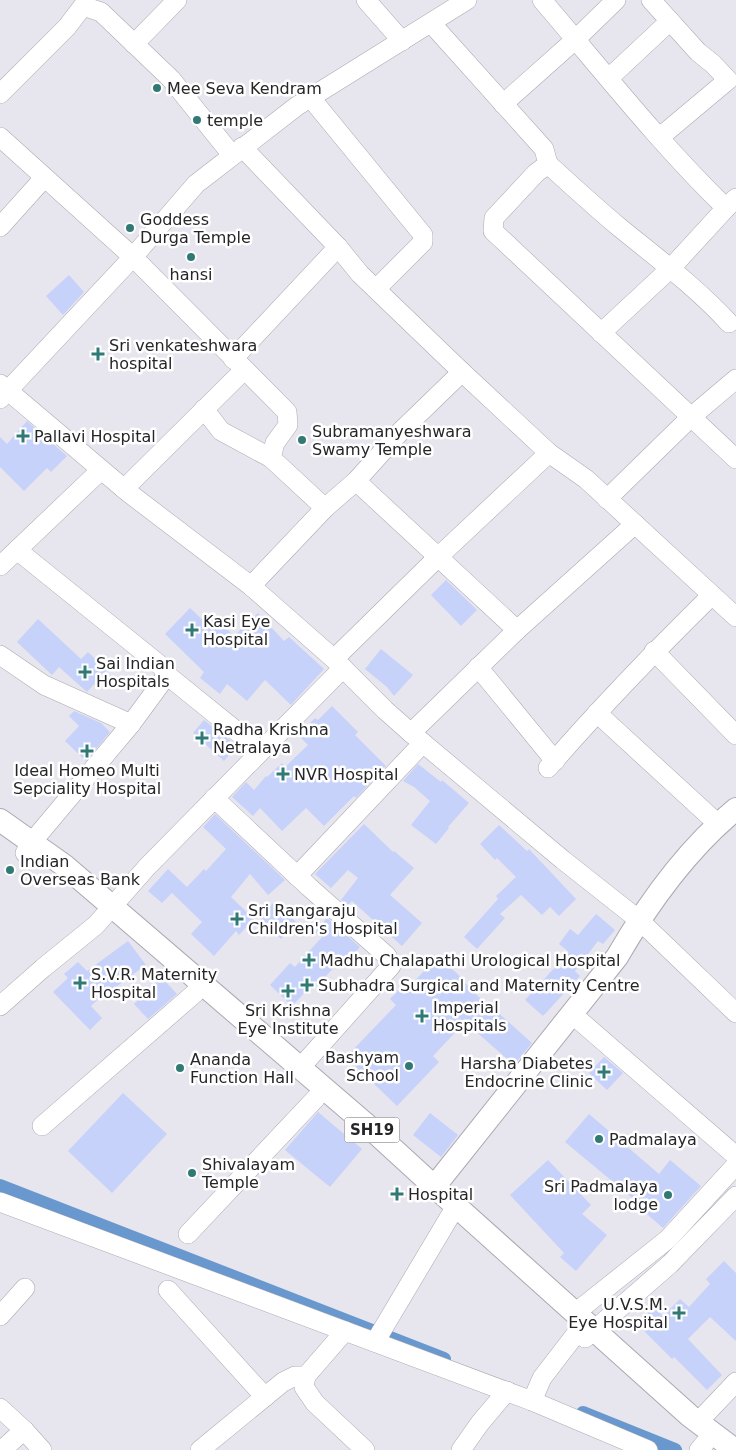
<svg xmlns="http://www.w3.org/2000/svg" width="736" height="1450" viewBox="0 0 736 1450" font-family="'DejaVu Sans',sans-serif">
<rect width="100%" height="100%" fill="#e7e6ee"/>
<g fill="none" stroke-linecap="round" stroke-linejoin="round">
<g stroke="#6898cd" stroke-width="14">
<path d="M0,1186L444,1359"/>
<path d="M583,1413L675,1450"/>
</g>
</g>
<g fill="#c7d2fa">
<path d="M69,275L84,292L63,315L46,296Z"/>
<path d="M27,421L67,456L51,472L47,468L24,491L0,467V437L7,444Z"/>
<path d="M446,580L477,610L461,626L431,595Z"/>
<path d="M190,608L206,623L214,616L234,636L258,613L284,641L289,637L324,669L291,705L265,680L247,701L227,684L220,694L200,678L204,672L165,634Z"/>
<path d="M38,619L81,659L88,652L107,670L87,692L59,667L52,675L17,642Z"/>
<path d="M381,649L413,675L394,696L387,687L365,669Z"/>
<path d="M332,706L358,732L355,735L386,766L356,798L354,796L324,826L306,808L282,831L260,808L253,816L232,797L246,782L254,790L266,776L267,777L282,763L285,767L308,745L298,735L315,718L318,720Z"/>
<path d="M74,711L101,723L110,732L86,761L65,741L79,726L69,716Z"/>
<path d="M204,720L237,746L224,761L193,733Z"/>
<path d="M418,764L441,782L442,780L469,803L448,827L449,828L436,844L411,825L430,801L414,787L403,781Z"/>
<path d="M215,814L285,880L268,895L250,874L231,897L254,919L239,935L236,931L214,956L191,934L202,922L172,893L162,903L148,891L168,869L187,887L204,869L206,871L226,849L203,827Z"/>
<path d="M364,824L393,852L394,851L414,868L390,895L422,923L402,946L352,901L347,906L341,900L358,878L348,870L331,888L315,874Z"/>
<path d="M499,825L527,851L529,849L576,899L559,916L550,907L542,915L521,895L500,914L505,918L477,949L464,937L498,899L496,896L516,877L497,858L495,860L480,844Z"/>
<path d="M275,901L297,923L281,939L259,918Z"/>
<path d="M596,914L615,930L603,944L598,941L575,971L580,976L543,1016L525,1000L569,952L559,944L570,929L578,935Z"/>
<path d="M327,918L360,947L348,960L344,956L319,984L316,981L292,1006L270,985L290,963L295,967L322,937L315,932Z"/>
<path d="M128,941L146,965L112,990L110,988L91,1006L102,1018L90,1030L53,992L68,978L64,974L78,962L87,971Z"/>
<path d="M438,956L464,980L463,981L482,1000L483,999L532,1043L514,1065L465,1022L433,1056L439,1062L397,1106L346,1057L396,1005L390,999L404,984L408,988Z"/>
<path d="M162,978L177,994L148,1019L134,1004Z"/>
<path d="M604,1057L623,1073L607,1090L589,1073Z"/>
<path d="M123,1093L167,1134L112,1193L68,1151Z"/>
<path d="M318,1112L362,1149L330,1187L285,1150Z"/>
<path d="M430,1113L458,1135L441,1157L413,1135Z"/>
<path d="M589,1114L659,1174L670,1160L701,1186L663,1228L634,1203L636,1201L565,1142Z"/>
<path d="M548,1160L591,1205L582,1214L607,1235L576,1271L560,1257L564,1253L510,1195Z"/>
<path d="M724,1261L736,1273V1341L710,1317L688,1339L722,1375L707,1390L674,1357L672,1359L637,1324L654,1307L663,1316L680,1299L689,1307L710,1284L706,1279Z"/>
</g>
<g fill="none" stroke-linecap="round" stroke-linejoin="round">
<g stroke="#aaa9b1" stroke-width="20">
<g id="minor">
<path d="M366,0L402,41"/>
<path d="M542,0C602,70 660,144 726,208L736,198"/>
<path d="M651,0L698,52L713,64L728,80L660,137"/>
<path d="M431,23L544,149L548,164L536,173L494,218L493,231L736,459"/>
<path d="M134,44L177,0"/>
<path d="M609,78L670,21"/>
<path d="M0,94L67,27L83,6L101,12L171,79L232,155"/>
<path d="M310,97L423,235V242L376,289"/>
<path d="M503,104L576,39L616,0"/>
<path d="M0,137L133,257L287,412L288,425L275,443L271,458L325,508"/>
<path d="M242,147L338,247L360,274L462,372L549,453L586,479L736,617"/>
<path d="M548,164C571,185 595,207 619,227C657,258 696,287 729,323"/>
<path d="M0,227L44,178"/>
<path d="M601,333L671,268L726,208"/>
<path d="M233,359L338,247"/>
<path d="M0,384L129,493L251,586L334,659L385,710L411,733L563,860L639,920L736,1013"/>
<path d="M0,399L133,257L196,184L297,106L467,0"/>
<path d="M204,409L221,431L271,458"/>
<path d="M356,481L401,431L462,372"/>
<path d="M124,489L244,370"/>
<path d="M607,499L691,417L736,379"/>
<path d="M17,550L161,666L167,675L131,724L32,842L25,853"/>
<path d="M0,566L101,470"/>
<path d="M251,586L325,508L356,481L517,630"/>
<path d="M654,651L736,735"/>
<path d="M0,655L44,685L131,724"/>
<path d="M334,659L438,557L549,453"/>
<path d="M478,667L555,761"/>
<path d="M167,675L261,751"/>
<path d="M597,713L718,824"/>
<path d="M411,733L517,630L635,524"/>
<path d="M548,768C600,708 655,651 712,595"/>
<path d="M214,798L309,887L387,956L391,966L300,1068"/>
<path d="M297,876L423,743"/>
<path d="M0,1006L43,968L96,925L147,867L343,668"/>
<path d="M572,1014L736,1156"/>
<path d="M42,1126L195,993"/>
<path d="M0,1202L532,1401L648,1450"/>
<path d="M188,1234L316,1098"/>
<path d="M168,1290L265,1397"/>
<path d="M575,1313L668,1239L736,1165"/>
<path d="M0,1316L25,1288"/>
<path d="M345,1331L306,1376L304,1387L315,1403L365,1450"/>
<path d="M585,1338L670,1264L736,1196"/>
<path d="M375,1342L456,1206"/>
<path d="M532,1401L542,1378L585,1322"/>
<path d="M0,1408L24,1430L42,1450"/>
<path d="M698,1422L736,1382"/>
<path d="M2,1450L24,1430"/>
<path d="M200,1450L283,1382L295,1376H306"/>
<path d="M461,1450L480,1423L507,1391"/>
<path d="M699,1450L705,1443"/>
</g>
</g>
<g stroke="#aaa9b1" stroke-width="24">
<g id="major">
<path d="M0,820L65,866L368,1126L427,1180L690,1416L735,1450"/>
<path d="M434,1187L617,957C649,902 687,849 736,809"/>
</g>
</g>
<use href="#minor" stroke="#fff" stroke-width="19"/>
<use href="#major" stroke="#fff" stroke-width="22"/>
</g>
<g fill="#317974" stroke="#fff" stroke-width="2">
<circle cx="157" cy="88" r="5"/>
<circle cx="197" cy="120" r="5"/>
<circle cx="130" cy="228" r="5"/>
<circle cx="191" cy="257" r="5"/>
<path d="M95.5 346.5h5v5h5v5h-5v5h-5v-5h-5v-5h5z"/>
<path d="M20.5 428.5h5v5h5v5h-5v5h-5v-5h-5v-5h5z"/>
<circle cx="302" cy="440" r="5"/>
<path d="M189.5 622.5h5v5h5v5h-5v5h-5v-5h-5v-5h5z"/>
<path d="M82.5 664.5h5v5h5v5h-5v5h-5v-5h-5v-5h5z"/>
<path d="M199.5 730.5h5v5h5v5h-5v5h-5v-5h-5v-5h5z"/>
<path d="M84.5 743.5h5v5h5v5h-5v5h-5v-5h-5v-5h5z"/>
<path d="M280.5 766.5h5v5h5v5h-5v5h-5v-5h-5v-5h5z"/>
<circle cx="10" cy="870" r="5"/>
<path d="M234.5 911.5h5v5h5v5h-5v5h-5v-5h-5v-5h5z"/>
<path d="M306.5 952.5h5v5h5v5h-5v5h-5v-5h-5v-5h5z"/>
<path d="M77.5 975.5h5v5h5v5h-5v5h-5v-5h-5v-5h5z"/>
<path d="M304.5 977.5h5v5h5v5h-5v5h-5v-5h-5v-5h5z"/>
<path d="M285.5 983.5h5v5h5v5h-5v5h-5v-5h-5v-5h5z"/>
<path d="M419.5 1008.5h5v5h5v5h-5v5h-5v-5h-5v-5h5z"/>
<circle cx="409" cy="1066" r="5"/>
<circle cx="180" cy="1068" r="5"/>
<path d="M601.5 1064.5h5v5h5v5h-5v5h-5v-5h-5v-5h5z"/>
<circle cx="599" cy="1139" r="5"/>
<circle cx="192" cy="1173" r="5"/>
<path d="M394.5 1186.5h5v5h5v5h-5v5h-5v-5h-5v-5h5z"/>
<circle cx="668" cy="1195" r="5"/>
<path d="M676.5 1305.5h5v5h5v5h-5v5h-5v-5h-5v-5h5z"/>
</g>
<g text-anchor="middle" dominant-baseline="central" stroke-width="5" stroke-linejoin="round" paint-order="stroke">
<rect fill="#fff" stroke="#676769" stroke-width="1" x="344.5" y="1117.5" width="55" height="25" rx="4"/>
<g font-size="15" font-weight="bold" fill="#262629">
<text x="372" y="1130">SH19</text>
</g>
<g font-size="16" fill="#262629" stroke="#fff" text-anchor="start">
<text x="167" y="88">Mee Seva Kendram</text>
<text x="207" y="120">temple</text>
<text x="140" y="219">Goddess<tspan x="140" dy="18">Durga Temple</tspan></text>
<text x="191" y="274" text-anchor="middle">hansi</text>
<text x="109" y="345">Sri venkateshwara<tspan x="109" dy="18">hospital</tspan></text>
<text x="312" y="431">Subramanyeshwara<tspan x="312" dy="18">Swamy Temple</tspan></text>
<text x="34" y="436">Pallavi Hospital</text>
<text x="203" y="621">Kasi Eye<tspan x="203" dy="18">Hospital</tspan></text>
<text x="96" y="663">Sai Indian<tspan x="96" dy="18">Hospitals</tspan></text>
<text x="213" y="729">Radha Krishna<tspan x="213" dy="18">Netralaya</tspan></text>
<text x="87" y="770" text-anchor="middle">Ideal Homeo Multi<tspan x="87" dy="18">Sepciality Hospital</tspan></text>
<text x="294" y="774">NVR Hospital</text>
<text x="20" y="861">Indian<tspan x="20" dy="18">Overseas Bank</tspan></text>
<text x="248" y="910">Sri Rangaraju<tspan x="248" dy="18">Children's Hospital</tspan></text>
<text x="320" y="960">Madhu Chalapathi Urological Hospital</text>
<text x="91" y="974">S.V.R. Maternity<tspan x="91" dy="18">Hospital</tspan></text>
<text x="318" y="985">Subhadra Surgical and Maternity Centre</text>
<text x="433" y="1007">Imperial<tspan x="433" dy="18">Hospitals</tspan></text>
<text x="288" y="1010" text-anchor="middle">Sri Krishna<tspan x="288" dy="18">Eye Institute</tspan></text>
<text x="399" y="1057" text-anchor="end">Bashyam<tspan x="399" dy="18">School</tspan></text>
<text x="190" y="1059">Ananda<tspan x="190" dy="18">Function Hall</tspan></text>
<text x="593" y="1063" text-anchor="end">Harsha Diabetes<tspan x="593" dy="18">Endocrine Clinic</tspan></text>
<text x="609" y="1139">Padmalaya</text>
<text x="202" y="1164">Shivalayam<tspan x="202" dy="18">Temple</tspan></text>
<text x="658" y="1186" text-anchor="end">Sri Padmalaya<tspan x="658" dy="18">lodge</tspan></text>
<text x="408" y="1194">Hospital</text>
<text x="668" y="1304" text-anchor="end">U.V.S.M.<tspan x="668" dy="18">Eye Hospital</tspan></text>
</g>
</g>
</svg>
